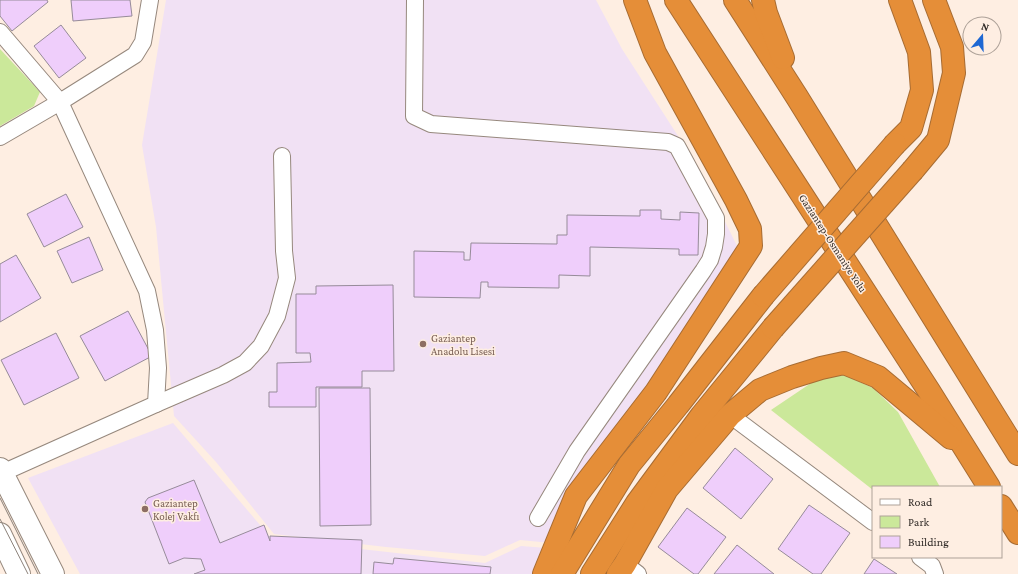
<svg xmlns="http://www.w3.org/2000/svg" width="1018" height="574" viewBox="0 0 1018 574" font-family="'Crimson Pro',serif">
<rect width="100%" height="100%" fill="#feeee2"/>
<g fill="#f1e1f4">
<path d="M166,0H596L622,49L698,167L737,246L728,272L551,543L520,540L485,556L386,547L274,534L216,462L174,416L156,227L142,145Z"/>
<path d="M173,423L272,539L485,563L521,546L547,548L533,574H80L28,478Z"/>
</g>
<g fill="#cbe89a">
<path d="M0,49L40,92L34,106L0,126Z"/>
<path d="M844,375L873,388L898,412L940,487H873V490L771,410L820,377Z"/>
</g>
<g fill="#efcefb" stroke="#968b99">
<path d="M0,0H47L48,2L12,31L0,16Z"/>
<path d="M71,0H130L132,16L73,21Z"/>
<path d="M61,25L86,58L59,78L34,46Z"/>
<path d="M66,194L83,227L44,247L27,214Z"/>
<path d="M640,210H661V219L680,220V212L699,213L698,255H679V249L590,247V276L559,275V288L488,287V282H481L480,298L414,297V251L464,252V260H470L471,243L557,244V235H567V215L640,216Z"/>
<path d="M89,237L103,270L72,283L57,251Z"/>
<path d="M16,255L41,298L0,322V264Z"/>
<path d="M393,285L394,371H362V387H316V407H269V392H277V363L311,362L310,353H296V294H316V286Z"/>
<path d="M128,311L152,356L105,381L80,336Z"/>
<path d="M56,333L79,378L24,405L1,360Z"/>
<path d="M319,388H370L371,525L320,526Z"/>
<path d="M735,448L773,479L741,519L703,488Z"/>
<path d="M194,480L220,543L264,525L270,541V536L362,540L361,574H194L205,570L201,559L184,558L169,564L145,502L148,498Z"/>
<path d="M809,505L850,533L821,574H813L778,549Z"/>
<path d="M687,508L726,537L698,574H694L658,547Z"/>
<path d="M737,545L774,574H714Z"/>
<path d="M394,558L491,567L490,574H373L374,562L393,564Z"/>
<path d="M874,559L897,574H864Z"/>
</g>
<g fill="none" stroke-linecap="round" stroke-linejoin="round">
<g stroke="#96887d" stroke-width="18">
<g id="street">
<path d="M415,0L414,116L431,124L668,142L677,146L716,218V234L714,247L710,260L703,271L577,451L538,518"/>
<path d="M0,32L60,102L147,291L155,330L158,368L156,404L2,473"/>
<path d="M0,137L60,102L135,55L143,42L150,0"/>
<path d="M156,404L223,375L245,363L261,346L277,316L287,278L284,251L282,156"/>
<path d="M730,415L873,522"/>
<path d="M920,557L932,566L935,574"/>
<path d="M625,564L638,574"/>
</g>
</g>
<g stroke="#96887d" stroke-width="24">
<g id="secondary">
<path d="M0,469L53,574"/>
<path d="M0,534L19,574"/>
</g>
</g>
<g stroke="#a76c33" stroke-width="24">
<g id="highway">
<path d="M676,0L929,391L989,487"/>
<path d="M735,0L797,97L1018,454"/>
<path d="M763,0L766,13L783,58"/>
<path d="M895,144L911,128L922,90L919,52L900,0"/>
<path d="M913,170L938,140L954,73L952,47L934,0"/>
<path d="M1001,506L1018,533"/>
<path d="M544,574L576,496L656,392L751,246L750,229L736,200L655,53L635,0"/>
<path d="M562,574L629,465L678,405L763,296"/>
<path d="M592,574L637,503L702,415L773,328"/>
<path d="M618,574L625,564L667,489L730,415L760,390L792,377L821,368L844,363L878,377L951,438"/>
</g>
</g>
<use href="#street" stroke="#fff" stroke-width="16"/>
<use href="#secondary" stroke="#fff" stroke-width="22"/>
<use href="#highway" stroke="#e58e38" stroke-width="22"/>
<g stroke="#8b8179" stroke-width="1">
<path d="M0,498L38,574"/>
<path d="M0,519L28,574"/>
</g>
<g stroke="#a76c33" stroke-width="24" stroke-linecap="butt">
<g id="highway-bridge">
<path d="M763,296L895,144"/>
<path d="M773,328L913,170"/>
</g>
</g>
<use href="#highway-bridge" stroke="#e58e38" stroke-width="22"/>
</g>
<g fill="#8d6e63" stroke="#feeee2" stroke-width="1.5">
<circle cx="423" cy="344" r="4"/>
<circle cx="145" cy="509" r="4"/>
</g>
<g text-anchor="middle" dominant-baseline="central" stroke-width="3" stroke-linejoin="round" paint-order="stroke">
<g font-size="11" fill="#342e2a" stroke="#feeee2">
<text transform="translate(833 243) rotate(57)">Gaziantep-Osmaniye Yolu</text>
</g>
<g font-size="11" fill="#785e54" stroke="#feeee2" text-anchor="start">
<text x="431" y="338">Gaziantep<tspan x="431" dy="13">Anadolu Lisesi</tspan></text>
<text x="153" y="503">Gaziantep<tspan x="153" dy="13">Kolej Vakfı</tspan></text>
</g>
</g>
<rect x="872" y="486" width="130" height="72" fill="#feeee2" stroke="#ada198"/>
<rect x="880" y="499" width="20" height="6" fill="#ffffff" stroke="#ada198"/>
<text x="908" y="506" font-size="12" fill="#342e2a">Road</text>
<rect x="880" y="516" width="20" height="12" fill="#cbe89a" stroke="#ada198"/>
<text x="908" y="526" font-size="12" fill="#342e2a">Park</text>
<rect x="880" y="536" width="20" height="12" fill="#efcefb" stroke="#ada198"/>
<text x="908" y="546" font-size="12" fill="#342e2a">Building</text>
<g transform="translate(982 36) rotate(19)"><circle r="19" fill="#feeee2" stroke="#ada198"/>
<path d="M0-3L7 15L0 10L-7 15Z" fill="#1f68d3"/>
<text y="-6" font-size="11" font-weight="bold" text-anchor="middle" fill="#342e2a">N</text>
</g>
</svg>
